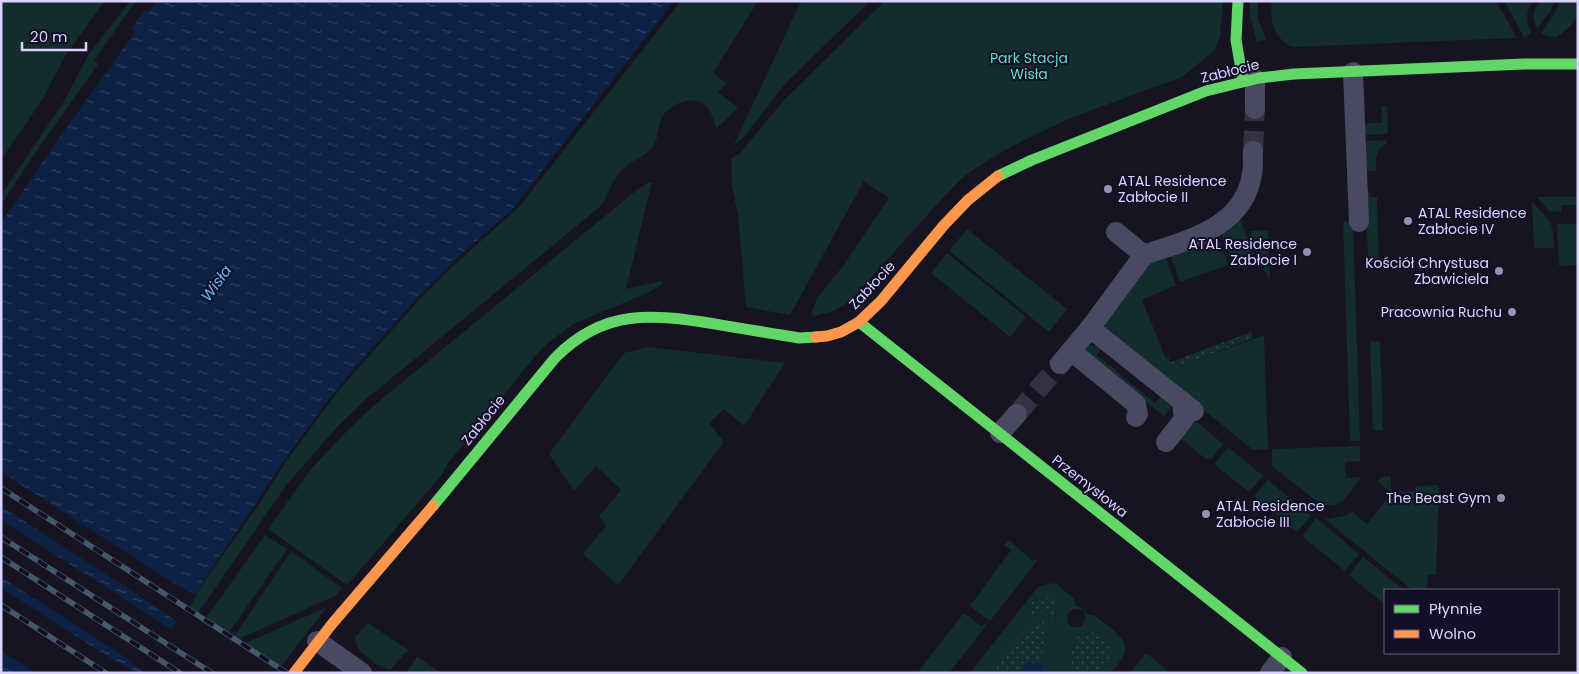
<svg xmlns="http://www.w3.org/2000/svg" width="1579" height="674" viewBox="0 0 1579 674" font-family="Poppins,sans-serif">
<defs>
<pattern id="garden-dots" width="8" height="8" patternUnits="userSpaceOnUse" patternTransform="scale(1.25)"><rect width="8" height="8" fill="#132c2d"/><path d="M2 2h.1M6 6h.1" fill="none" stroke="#354a4c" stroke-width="1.8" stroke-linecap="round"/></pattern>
<pattern id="water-ripples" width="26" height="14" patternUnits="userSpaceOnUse" patternTransform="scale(1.25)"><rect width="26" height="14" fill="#0d2144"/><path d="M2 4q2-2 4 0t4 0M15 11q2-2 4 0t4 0" fill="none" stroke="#304060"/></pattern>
</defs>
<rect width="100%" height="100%" fill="#161421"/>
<g fill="#132c2d" fill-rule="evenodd">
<path d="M1,1H105L92,18L64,58L42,100L1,160Z"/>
<path d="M130,1H136L94,60L98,64L33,156L1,205V195L63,103L89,54Z"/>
<path d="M681,1H758L713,73L726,83L718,92L738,108L717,128C714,122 712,112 707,107C694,93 668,104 661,119C657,128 659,139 652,148C645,157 632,160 624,168C614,177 608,193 602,205L365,400L339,425L287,484L198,613L187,606L264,497L287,460L336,394L366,359L421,298L452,267L519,207Z"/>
<path d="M801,1H870L785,84L743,138L734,145Z"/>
<path d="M885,1H1223L1220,37L1214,51L1182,77L1073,117L1024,140L988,160L962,178L942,199L848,303L831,312L814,316L811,314L817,298L843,266L889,198L864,181L790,315L746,307L738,215L732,187L731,159L741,152L785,99Z"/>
<path d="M1250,1H1258V19L1266,39L1257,42L1250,16Z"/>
<path d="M1272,1H1496L1517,38L1293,47C1274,40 1269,19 1272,1Z"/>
<path d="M1504,1H1533C1525,11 1526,21 1531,33L1524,37Z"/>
<path d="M1542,1H1555L1551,10L1537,29C1531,18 1532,9 1542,1Z"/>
<path d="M1560,1H1578C1578,22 1573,25 1557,37L1548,36L1541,33L1555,13Z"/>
<path d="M1381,106H1387L1388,132L1386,134L1367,135L1364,132V127L1369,123H1382Z"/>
<path d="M1386,140L1387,143C1375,149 1376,159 1376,171H1369L1365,167L1364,144L1368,141Z"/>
<path d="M652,182L626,289L662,281L663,284L645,294L573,324L542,348L448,463L441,476L347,585L268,529L312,468L344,434L372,407L638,189L645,184Z"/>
<path d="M1365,185H1367L1370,197H1377L1379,263H1373L1368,256Z"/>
<path d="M1537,197H1578V205H1561V212L1549,211Z"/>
<path d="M1532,202C1551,222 1553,219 1554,248H1534Z"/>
<path d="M1239,216L1257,265L1244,269L1243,266L1235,268L1221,233Z"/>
<path d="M1353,221L1360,441H1350L1343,222Z"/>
<path d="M1557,224H1578V265L1559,266Z"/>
<path d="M967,229L1067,309L1049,332L949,251Z"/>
<path d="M1268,230L1270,279H1268L1250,231Z"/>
<path d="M1217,235L1228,265L1180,282L1170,254Z"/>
<path d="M947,253L1026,317L1010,337L931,273Z"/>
<path d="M1165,256L1176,285L1142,300L1166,359L1169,358L1173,369L1264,335L1268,449L1253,450L1106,330L1104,323L1147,264Z"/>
<path d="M1380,341L1383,430H1373L1370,342Z"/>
<path d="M1086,345L1098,346L1101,349L1097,355L1155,403L1160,397L1172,406L1164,416L1080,348Z"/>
<path d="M648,347L785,363L744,426L724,409L709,423L724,442L618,585L583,554L606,526L599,516L621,490L596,466L574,491L549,454L624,353Z"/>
<path d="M1192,418L1223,444L1212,458L1206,459L1180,438Z"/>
<path d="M1360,446V461L1345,462L1346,478L1361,477L1343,501L1334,505H1322L1272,466V449Z"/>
<path d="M1228,447L1263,476L1249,492L1214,464Z"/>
<path d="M1391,476V492L1415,491L1416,486L1439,485L1436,575H1428L1427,590H1412L1325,519L1344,516L1352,512L1367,524L1392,493L1377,481L1383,477Z"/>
<path d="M1268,480L1311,516L1297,532L1254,496Z"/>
<path d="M1316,518L1359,554L1345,571L1302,536Z"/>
<path d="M265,535L287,549L228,634L206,618Z"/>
<path d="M1009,540L1033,561L1035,560L1037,561L990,621L970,606L1011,550L1004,545Z"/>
<path d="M291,551L342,588L335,596L230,643Z"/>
<path d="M1363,557L1404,590H1385V605L1349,575Z"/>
<path d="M1055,583L1074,599L1076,606L1084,609L1088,615H1093C1105,624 1133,639 1123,657C1120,662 1115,668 1111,673H1098L1105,666L1098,633L1090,632L1078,636L1072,649L1067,673H1046L1045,671L1023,670L1022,673C1024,664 1027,665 1034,661C1039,658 1043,648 1046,643L996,667L995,673H970L1037,588L1043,585ZM1038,598L1057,619L1051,623L1046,607L1041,605L1038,610L1044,626L1039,615L1033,619L1029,612L1032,602ZM1073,609L1084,610L1086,619L1081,627H1072L1067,622L1068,613Z"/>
<path d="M327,607L279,669L243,644Z"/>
<path d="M964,613L981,626L984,624L986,626L949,673H917Z"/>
<path d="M368,623L408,650L390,670L376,664L358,649L355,637Z"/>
<path d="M1146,653L1167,670L1164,673H1130Z"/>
<path d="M417,657L442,673H406Z"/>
</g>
<g fill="url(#garden-dots)">
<path d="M1251,332L1253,338L1173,369L1171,362Z"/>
<path d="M1042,596L1052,599L1056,602L1054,606L1057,619L1051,623L1046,607L1041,605L1038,610L1043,614L1047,625L1044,626L1039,616L1033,619L1029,612L1032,602Z"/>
<path d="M1038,624L1045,630L1046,643L1039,662C1030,660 1023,664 1022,673H995C998,656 1022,630 1038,624Z"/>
<path d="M1090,632L1098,633L1112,643C1113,657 1108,663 1098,673H1067L1072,649L1078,636Z"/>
</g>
<g fill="url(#water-ripples)">
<path d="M158,1H674L511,211L460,255L415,300L346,378L325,404L285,459L142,673H1V223L48,154L135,32L131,29L144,11L149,12Z"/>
<path d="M1035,662L1042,665L1046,673H1022L1027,664Z"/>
</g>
<g fill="#161421">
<path d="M1,472L178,586L197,595L179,624L161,610L1,506Z"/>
<path d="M1,520L174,631L145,673L118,652L1,577Z"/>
<path d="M1,588L113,660L138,673H36L1,651Z"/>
</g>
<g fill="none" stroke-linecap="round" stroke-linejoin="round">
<g stroke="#333142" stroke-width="20" stroke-dasharray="20 10" stroke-linecap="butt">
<path d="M1253,151L1255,109"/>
<path d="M1017,414L1060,364"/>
</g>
<g stroke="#4a4962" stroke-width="20">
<path d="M1353,72L1359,222"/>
<path d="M1255,79V109"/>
<path d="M1144,255C1187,240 1244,228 1252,174C1254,167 1252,158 1253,151"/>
<path d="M1090,328L1144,255L1116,232"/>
<path d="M1071,351L1136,404L1138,414L1136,417"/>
<path d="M1060,364L1090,328L1194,411"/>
<path d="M1000,433L1017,414"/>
<path d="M1166,442L1184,419L1182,401"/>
<path d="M317,641L362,673"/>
<path d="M1270,673L1282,657"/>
</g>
<g stroke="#63d668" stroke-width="11">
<path d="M1238,1L1236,40L1243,81"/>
<path d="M998,176L1032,160L1206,91L1259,78L1294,74L1524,64H1578"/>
<path d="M859,322L1302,673"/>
<path d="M433,506L555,358C604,308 652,314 715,324C743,329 771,333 799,338L816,337"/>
</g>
<g stroke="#ff974d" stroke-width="11">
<path d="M816,337L827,336L841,332L859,322L881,301L944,225L968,200L998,176"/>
<path d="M294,673L332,624L433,506"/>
</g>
<g stroke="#43596b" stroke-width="5.5">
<g id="rail">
<path d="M1,488L287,673"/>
<path d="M1,537L212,673"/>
<path d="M1,557L180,673"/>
<path d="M1,605L106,673"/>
</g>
</g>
<use href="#rail" stroke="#130f26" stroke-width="4" stroke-dasharray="11" stroke-linecap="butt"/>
</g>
<g fill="#9591b1" stroke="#130f26" stroke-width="2">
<circle cx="1108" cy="189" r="5"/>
<circle cx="1408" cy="221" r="5"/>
<circle cx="1307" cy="252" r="5"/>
<circle cx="1499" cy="271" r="5"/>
<circle cx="1512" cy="312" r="5"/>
<circle cx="1501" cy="498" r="5"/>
<circle cx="1206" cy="514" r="5"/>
</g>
<g text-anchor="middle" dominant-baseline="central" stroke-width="4" stroke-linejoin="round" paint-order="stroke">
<g font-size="14" fill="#5fe0c0" stroke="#130f26">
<text x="1029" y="58">Park Stacja<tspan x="1029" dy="16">Wisła</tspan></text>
</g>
<g font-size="14" fill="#d9d4ff" stroke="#130f26">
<text transform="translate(1230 71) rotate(-14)">Zabłocie</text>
<text transform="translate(872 285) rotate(-47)">Zabłocie</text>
<text transform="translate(483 420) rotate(-51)">Zabłocie</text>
<text transform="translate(1090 486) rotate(38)">Przemysłowa</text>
</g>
<g font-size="14" fill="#d9d4ff" stroke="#130f26" text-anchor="end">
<text x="1118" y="181" text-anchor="start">ATAL Residence<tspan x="1118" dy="16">Zabłocie II</tspan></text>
<text x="1418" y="213" text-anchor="start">ATAL Residence<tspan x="1418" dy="16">Zabłocie IV</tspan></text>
<text x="1297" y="244">ATAL Residence<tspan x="1297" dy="16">Zabłocie I</tspan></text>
<text x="1489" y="263">Kościół Chrystusa<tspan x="1489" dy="16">Zbawiciela</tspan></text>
<text x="1502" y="312">Pracownia Ruchu</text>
<text x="1491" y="498">The Beast Gym</text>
<text x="1216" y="506" text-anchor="start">ATAL Residence<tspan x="1216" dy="16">Zabłocie III</tspan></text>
</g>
<g font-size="15" font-style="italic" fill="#62b6ff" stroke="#130f26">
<text transform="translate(216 283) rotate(-54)">Wisła</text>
</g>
</g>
<rect width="1579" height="674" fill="none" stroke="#d9d4ff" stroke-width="5"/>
<rect x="1384" y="589" width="175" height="65" fill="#130f26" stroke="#625e7d"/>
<rect x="1394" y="605" width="25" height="8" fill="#63d668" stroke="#625e7d"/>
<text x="1429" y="614" font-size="15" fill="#d9d4ff">Płynnie</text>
<rect x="1394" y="630" width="25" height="8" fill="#ff974d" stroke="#625e7d"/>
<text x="1429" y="639" font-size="15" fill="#d9d4ff">Wolno</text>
<path d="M22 42v8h64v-8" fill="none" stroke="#d9d4ff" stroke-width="2.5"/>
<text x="30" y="42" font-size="15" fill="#d9d4ff" stroke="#130f26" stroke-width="4" paint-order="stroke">20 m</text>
</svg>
